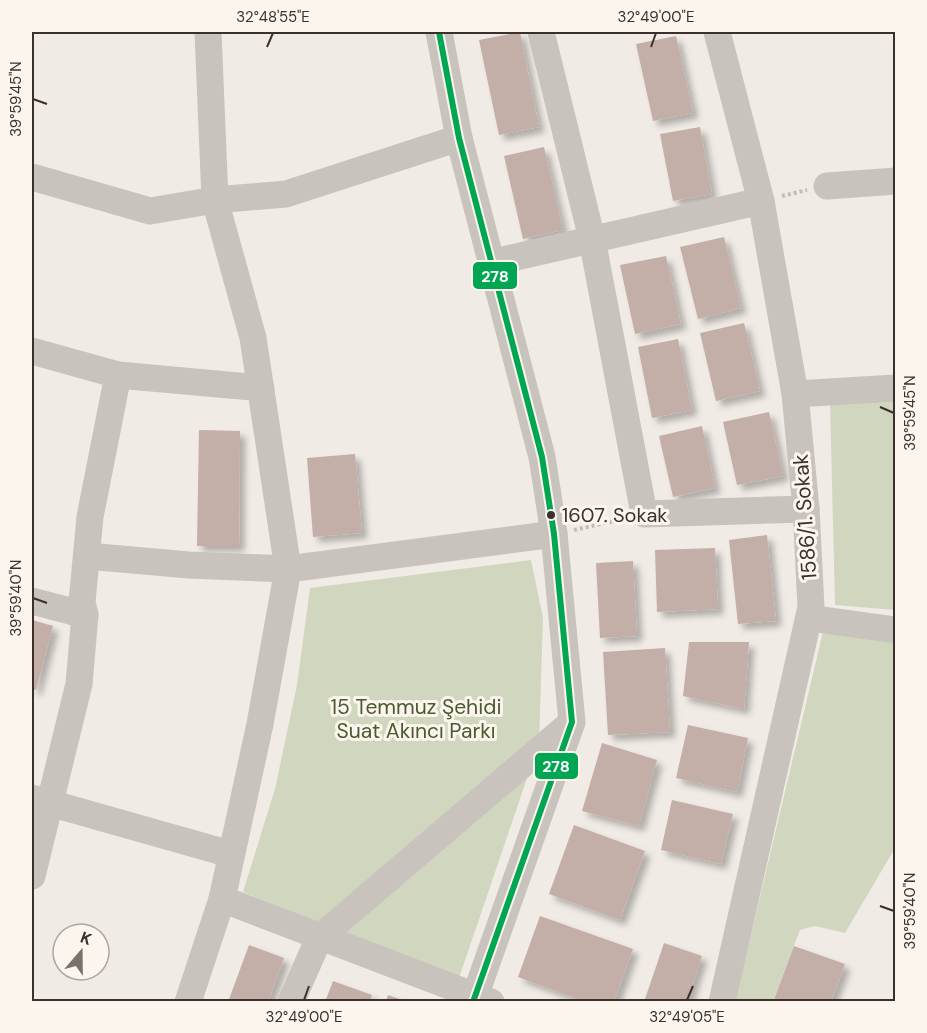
<svg xmlns="http://www.w3.org/2000/svg" width="927" height="1033" viewBox="0 0 927 1033" font-family="'DM Sans',sans-serif">
<defs>
<filter id="shadow"><feDropShadow dx="5.5" dy="5.5" stdDeviation="3" flood-color="#0004"/></filter>
</defs>
<rect width="100%" height="100%" fill="#f0ebe5"/>
<g fill="#d1d6bf">
<path d="M895,400V610L835,605L830,401Z"/>
<path d="M531,560L543,618L539,743L459,978L243,892L275,789L297,685L310,588Z"/>
<path d="M823,632L895,643V848L845,933L815,926L800,930L773,1001L735,1002Z"/>
</g>
<g fill="#c3afa7" filter="url(#shadow)">
<path d="M520,32L539,127L499,135L479,40Z"/>
<path d="M676,36L693,113L653,121L636,44Z"/>
<path d="M700,127L712,194L673,201L660,134Z"/>
<path d="M544,147L563,230L523,239L504,156Z"/>
<path d="M724,237L741,308L698,319L680,247Z"/>
<path d="M666,256L681,324L635,334L620,265Z"/>
<path d="M744,323L760,391L716,401L700,333Z"/>
<path d="M678,339L692,410L652,418L638,347Z"/>
<path d="M769,412L783,476L737,485L723,422Z"/>
<path d="M702,426L715,488L673,497L659,436Z"/>
<path d="M199,430L240,431L239,546H197Z"/>
<path d="M355,454L362,533L313,537L307,458Z"/>
<path d="M767,535L776,621L738,624L729,540Z"/>
<path d="M715,548L718,609L657,612L655,550Z"/>
<path d="M633,561L637,636L600,638L596,563Z"/>
<path d="M32,620L53,626L36,690L32,689Z"/>
<path d="M689,642H749L744,709L683,696Z"/>
<path d="M665,648L670,732L608,735L603,652Z"/>
<path d="M688,725L748,738L737,792L676,778Z"/>
<path d="M602,743L657,760L639,826L582,811Z"/>
<path d="M672,800L733,814L721,864L661,850Z"/>
<path d="M574,825L645,851L620,920L549,894Z"/>
<path d="M540,916L633,949L614,1002H586L518,977Z"/>
<path d="M664,943L702,956L687,1002H644Z"/>
<path d="M249,945L284,958L268,1002H228Z"/>
<path d="M794,946L845,964L831,1002H773Z"/>
<path d="M333,981L372,995L369,1002H325Z"/>
<path d="M388,995L405,1001V1002H386Z"/>
</g>
<g fill="none" stroke-linecap="round" stroke-linejoin="round">
<g stroke="#c2bbb6" stroke-width="4" stroke-dasharray="3 3" stroke-linecap="butt">
<path d="M782,196L807,190"/>
<path d="M574,530L623,519"/>
</g>
<g stroke="#c9c3be" stroke-width="27">
<path d="M439,32L459,138L542,457L554,534L572,722L473,1002"/>
<path d="M541,32L592,239L644,514L806,509"/>
<path d="M717,32L761,201L795,394L806,509L811,607L722,1002"/>
<path d="M32,177L150,211L215,200L286,194L459,138"/>
<path d="M827,186L896,181"/>
<path d="M490,263L761,201"/>
<path d="M32,351L118,375L261,388"/>
<path d="M795,394L896,388"/>
<path d="M87,556L189,565L288,569L554,534"/>
<path d="M32,601L85,615"/>
<path d="M809,618L896,630"/>
<path d="M32,798L230,854"/>
<path d="M32,876L79,684L85,615L82,602L90,517L118,375"/>
<path d="M222,899L491,1002"/>
<path d="M188,1002L222,899L260,724L288,569L253,338L215,200L208,32"/>
<path d="M291,1002L319,938L571,723"/>
</g>
<g stroke="#fbf5ee" stroke-width="10">
<path id="bus-1" d="M439,32L459,138L542,457L554,534L572,722L473,1002"/>
</g>
<use href="#bus-1" stroke="#00a651" stroke-width="6"/>
</g>
<path fill="none" stroke="#3b302b" stroke-width="2" d="M267,47L273,33M651,47L656,33M33,99L47,104M880,407L894,413M33,598L47,603M880,906L894,911M304,1000L309,986M687,1000L693,986"/>
<circle fill="#3b302b" stroke="#fbf5ee" stroke-width="2" cx="551" cy="515" r="5"/>
<g text-anchor="middle" dominant-baseline="central" stroke-width="6" stroke-linejoin="round" paint-order="stroke">
<g font-size="20" fill="#3b302b" stroke="#fbf5ee" text-anchor="start">
<text x="562" y="515">1607. Sokak</text>
</g>
<g font-size="21" fill="#3b302b" stroke="#fbf5ee">
<text transform="translate(805 517) rotate(-94)">1586/1. Sokak</text>
</g>
<g font-size="21" fill="#4a5a2e" stroke="#fbf5ee">
<text x="416" y="707">15 Temmuz Şehidi<tspan x="416" dy="24">Suat Akıncı Parkı</tspan></text>
</g>
</g>
<g stroke="#fbf5ee" stroke-width="2">
<rect x="472" y="261" width="46" height="29" rx="6" fill="#00a651"/>
<rect x="534" y="752" width="45" height="28" rx="6" fill="#00a651"/>
</g>
<g font-size="16" text-anchor="middle" font-weight="bold" fill="#fff">
<text x="495" y="282">278</text>
<text x="556" y="772">278</text>
</g>
<rect width="927" height="1033" fill="none" stroke="#fbf5ee" stroke-width="66"/>
<g transform="translate(81 952) rotate(20)"><circle r="28" fill="#fbf5ee" stroke="#aea6a0" stroke-width="1.5"/>
<path d="M0-4.5L10 22L0 15L-10 22Z" fill="#7a716c"/>
<text y="-9" font-size="16" font-weight="bold" text-anchor="middle" fill="#3b302b">K</text>
</g>
<rect x="33" y="33" width="861" height="967" fill="none" stroke="#3b302b" stroke-width="2"/>
<g font-size="15" text-anchor="middle" fill="#3b302b">
<text x="273" y="22">32°48'55"E</text>
<text x="656" y="22">32°49'00"E</text>
<text transform="translate(16 99) rotate(-90)" y="5">39°59'45"N</text>
<text transform="translate(910 413) rotate(-90)" y="5">39°59'45"N</text>
<text transform="translate(16 598) rotate(-90)" y="5">39°59'40"N</text>
<text transform="translate(910 911) rotate(-90)" y="5">39°59'40"N</text>
<text x="304" y="1022">32°49'00"E</text>
<text x="687" y="1022">32°49'05"E</text>
</g>
</svg>
